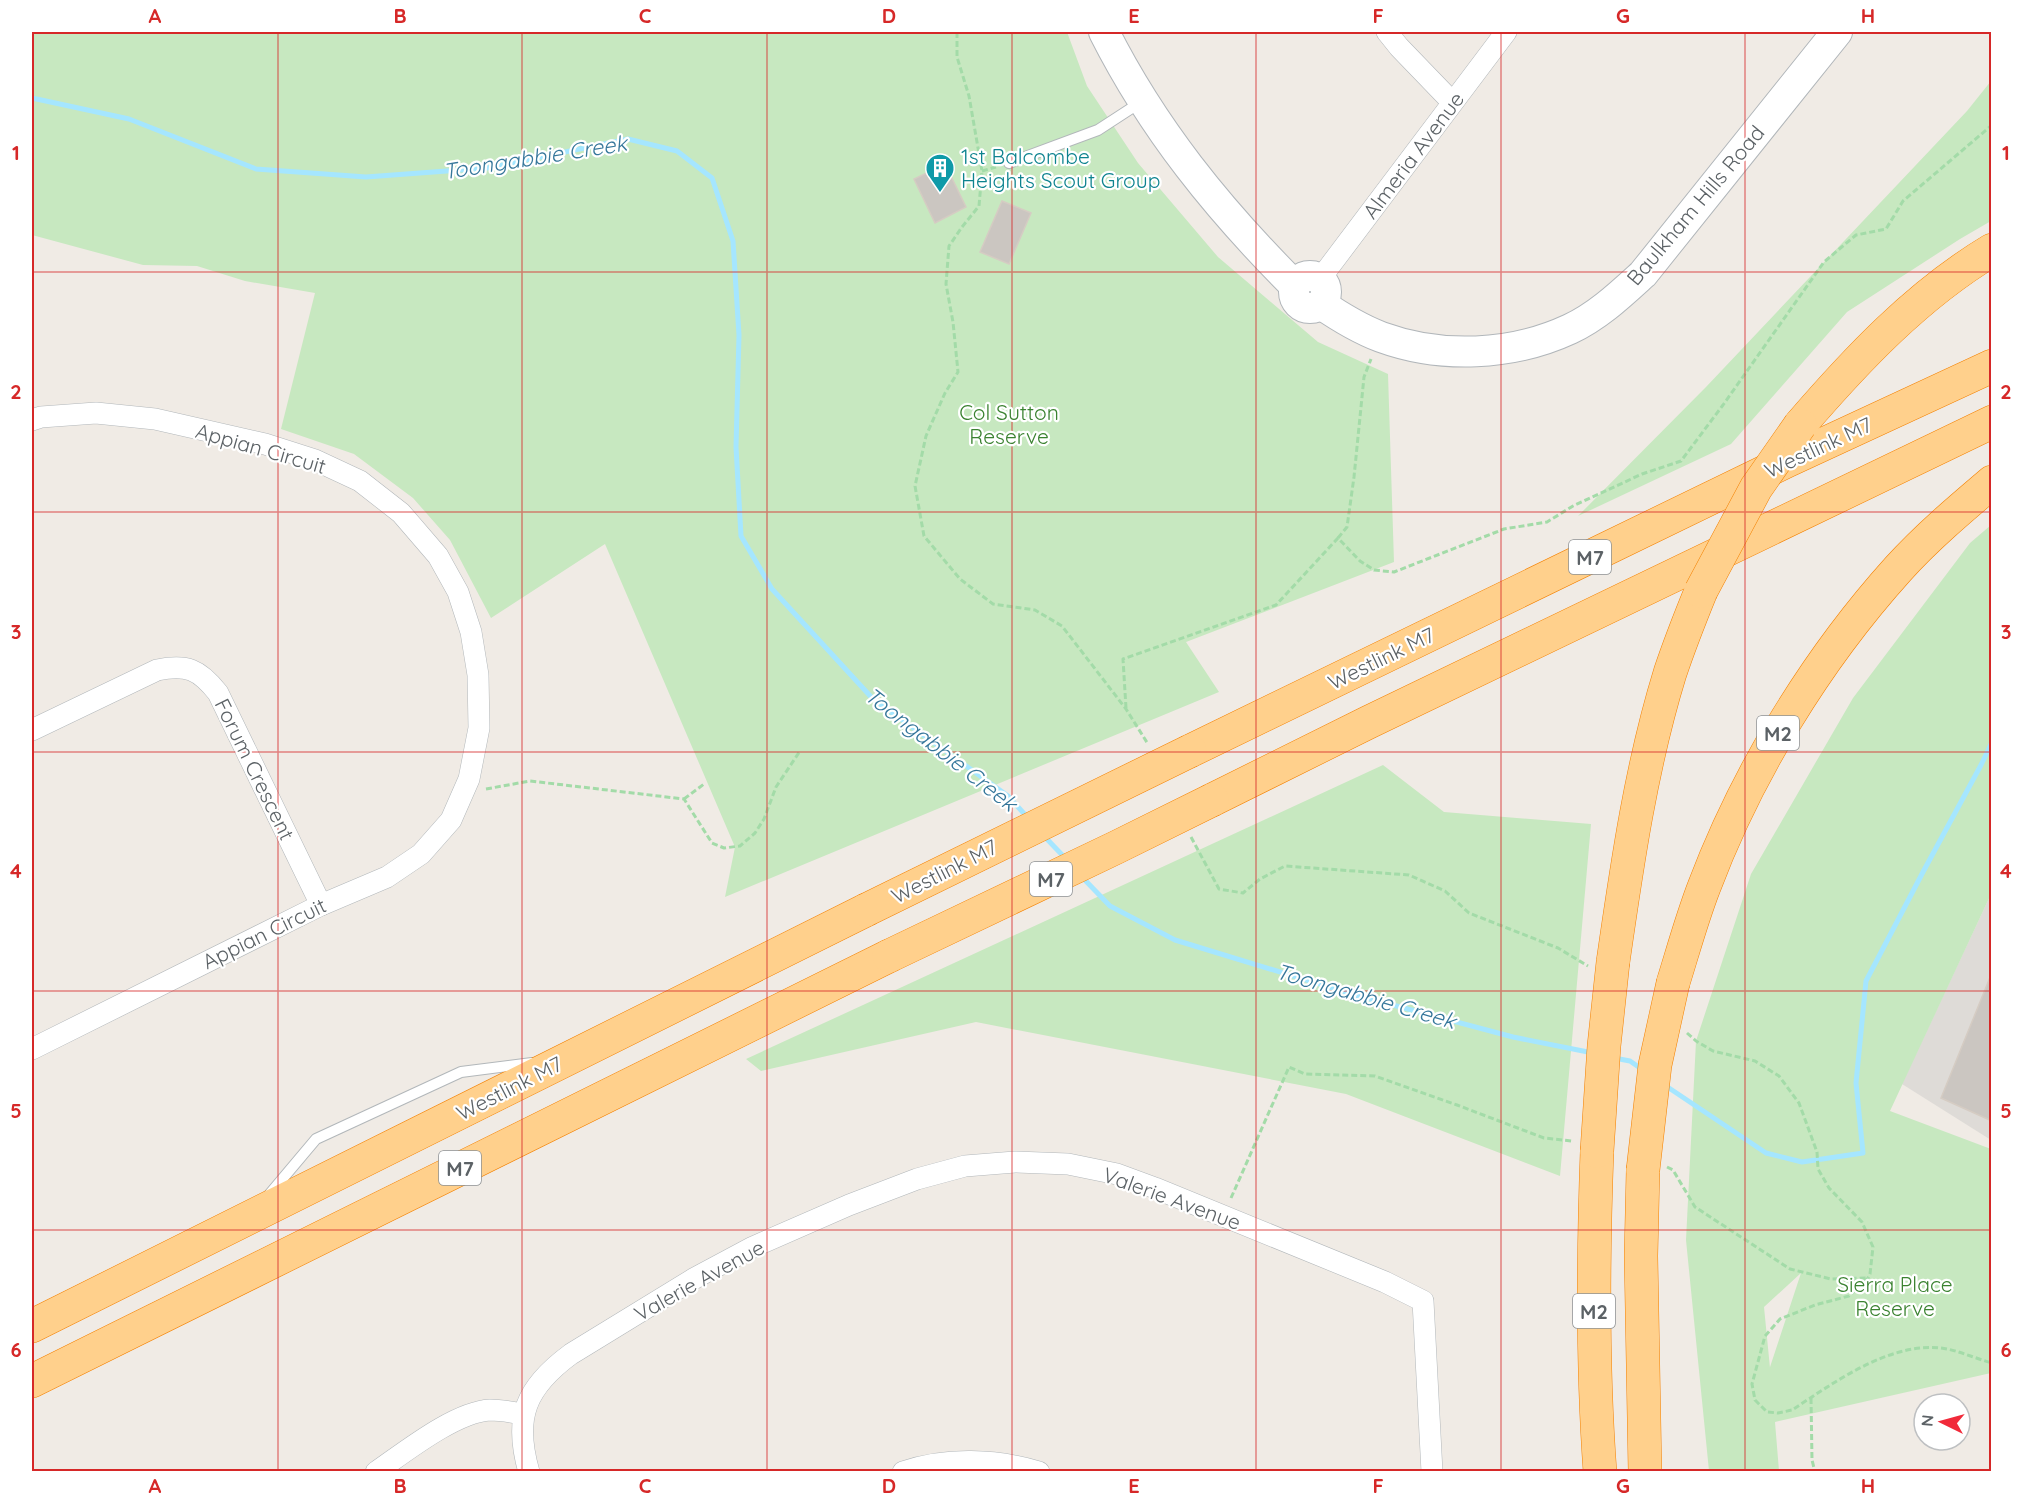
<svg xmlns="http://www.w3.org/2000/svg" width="2023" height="1503" viewBox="0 0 2023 1503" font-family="Quicksand,sans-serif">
<rect width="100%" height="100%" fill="#f0ebe5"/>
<path fill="#dedbd7" d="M1991,894V1140L1902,1084Z"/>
<g fill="#c7e8c0" fill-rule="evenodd">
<path d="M32,32H1067L1087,86L1138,163L1218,257L1318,342L1388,374L1394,562L1186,642L1219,692L725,897L735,847L605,544L491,618L450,540L413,498L354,454L281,429L315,293L245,281L197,266L143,265L32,235Z"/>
<path d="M1991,81V221L1960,239L1847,312L1731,444L1578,516L1706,387L1967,111Z"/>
<path d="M1991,525V894L1890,1111L1991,1149V1373L1775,1422L1779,1471H1709L1686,1240L1696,1041L1751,874L1853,698L1970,543ZM1801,1273L1770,1367V1368L1764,1307Z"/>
<path d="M1383,765L1444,812L1591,824L1560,1176L1346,1094L976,1022L761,1071L746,1059Z"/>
</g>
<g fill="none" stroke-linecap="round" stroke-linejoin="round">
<g stroke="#a5e6ff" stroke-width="5">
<path d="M32,98L129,119L256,169L366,177L487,168L628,139L677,151L712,178L733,241L739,335L736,447L741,536L772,589L873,699L1008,796L1028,818"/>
<path d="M1044,836L1067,860"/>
<path d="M1081,876L1110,906L1175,940L1359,996L1513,1037L1593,1053"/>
<path d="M1614,1058L1630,1061L1643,1070"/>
<path d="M1663,1084L1766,1153L1802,1162L1863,1153L1856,1083L1866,981L1923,872L1981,765L1992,742"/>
</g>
</g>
<g fill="#cbc6c1" stroke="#d5ccc3" stroke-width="1.5">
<path d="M945,164L966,207L935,223L914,179Z"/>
<path d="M1002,201L1031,213L1009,264L980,252Z"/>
<path d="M1991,975H1992V1121L1941,1098Z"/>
</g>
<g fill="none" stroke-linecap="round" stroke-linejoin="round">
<g stroke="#b2b7ba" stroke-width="12">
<g id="lane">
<path d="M1009,163L1098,130L1141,102"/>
<path d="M268,1196L316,1139L461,1072L532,1063"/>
</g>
</g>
<g stroke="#b2b7ba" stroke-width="22">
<g id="street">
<path d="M1387,32L1399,47L1452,102"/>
<path d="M1320,279L1506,32"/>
<path d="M32,420L41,417L96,413L155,419L265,444L315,460L360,481L401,513L438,556L458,592L471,632L478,675L479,728L469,779L451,820L421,854L387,877L321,905L32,1049"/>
<path d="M32,730L157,670C187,664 199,669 218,693L321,905"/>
<path d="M376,1472C405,1452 455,1412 490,1410C501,1410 512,1412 523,1414"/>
<path d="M529,1472C513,1417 526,1387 571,1354L695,1278L753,1247L849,1205L917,1179L965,1166L1015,1162L1068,1164L1117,1174L1155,1188L1385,1282L1423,1301L1432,1472"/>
<path d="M903,1472C946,1457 996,1459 1039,1472"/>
</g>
</g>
<g stroke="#b1b6ba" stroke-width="32">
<g id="secondary">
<path d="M1104,32C1153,129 1218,209 1295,286"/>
<circle cx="1310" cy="292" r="16"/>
<path d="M1321,304C1340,317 1360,329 1381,337C1441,359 1512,356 1570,329C1598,316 1621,294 1643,274L1837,32"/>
</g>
</g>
<g stroke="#f48100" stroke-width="34">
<g id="highway">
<path d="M1800,425C1856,360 1917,295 1992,250"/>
<path d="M1190,751L1787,461L1992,366"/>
<path d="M1212,800L1369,722L1992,422"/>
<path d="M1613,962C1627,865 1641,767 1670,673C1679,646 1690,618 1701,591"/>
<path d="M1673,983C1683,951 1692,918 1704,887C1747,773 1816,660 1898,569C1926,538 1959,510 1992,482"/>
<path d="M1597,1151C1593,1258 1592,1365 1600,1472"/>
<path d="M1643,1170L1641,1256L1645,1472"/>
<path d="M32,1326L866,910"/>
<path d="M32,1381L889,956"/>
</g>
</g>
<g stroke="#a3dba8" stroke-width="3" stroke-dasharray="6 3" stroke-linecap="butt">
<path d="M957,32V57L969,96L982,171L979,206L962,227L949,246L946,284L953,322L958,372L945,393L926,436L915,486L924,536L960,579L993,604L1035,610L1062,626L1126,709L1148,744"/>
<path d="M982,171L996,167"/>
<path d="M1338,538L1347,527L1354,477L1364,377L1371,359"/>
<path d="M1126,708L1123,659L1276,605L1338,538L1360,561L1374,570L1394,572L1504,529L1547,522L1573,506L1642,474L1681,461L1723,405L1824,262L1856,235L1886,229L1903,201L1992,125"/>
<path d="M486,789L530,781L684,799L712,843L724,848L740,846L755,833L764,819L776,787L800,751"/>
<path d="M684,799L704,784"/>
<path d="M1191,837L1219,889L1243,893L1260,879L1285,866L1409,875L1445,891L1469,913L1558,948L1588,966"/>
<path d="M1687,1033L1696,1041L1713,1051L1755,1061L1779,1076L1799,1103L1817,1152L1818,1169L1829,1188L1862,1222L1873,1247L1870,1274L1868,1278L1849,1296L1815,1305L1780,1319L1765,1336L1752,1384L1755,1400L1767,1412L1778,1413L1792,1410C1835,1382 1893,1339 1947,1349C1962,1352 1977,1359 1992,1363"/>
<path d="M1667,1167L1673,1170L1695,1207L1790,1269L1831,1279L1868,1278"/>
<path d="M1231,1198L1289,1067L1305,1074L1375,1076L1457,1105L1544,1138L1572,1141"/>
<path d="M1811,1398L1812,1460L1815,1472"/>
</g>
<use href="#lane" stroke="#fff" stroke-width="10"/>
<use href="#street" stroke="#fff" stroke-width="21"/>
<use href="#secondary" stroke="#fff" stroke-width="30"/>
<use href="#highway" stroke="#ffd08c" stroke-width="33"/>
<g stroke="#f48100" stroke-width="34" stroke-linecap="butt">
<g id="highway-bridge">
<path d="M1701,591L1756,488L1800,425"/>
<path d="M866,910L1190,751"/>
<path d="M889,956L1115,848L1212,800"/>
<path d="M1597,1151L1604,1046L1613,962"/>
<path d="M1643,1170L1655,1065L1673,983"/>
</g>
</g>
<use href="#highway-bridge" stroke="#ffd08c" stroke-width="33"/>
</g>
<path fill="none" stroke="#d62828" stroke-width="1.5" stroke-opacity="0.55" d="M278,32V1472M522,32V1472M767,32V1472M1012,32V1472M1256,32V1472M1501,32V1472M1745,32V1472M32,272H1992M32,512H1992M32,752H1992M32,991H1992M32,1230H1992"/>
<defs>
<g id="building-pin" transform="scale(1.5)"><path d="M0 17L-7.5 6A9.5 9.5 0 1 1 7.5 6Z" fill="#0f9aa8" stroke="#fff"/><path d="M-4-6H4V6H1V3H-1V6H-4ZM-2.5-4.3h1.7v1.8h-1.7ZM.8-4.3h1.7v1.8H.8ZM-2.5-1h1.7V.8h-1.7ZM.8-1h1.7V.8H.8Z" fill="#fff"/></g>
</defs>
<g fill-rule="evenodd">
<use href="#building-pin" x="940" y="168"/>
</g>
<g text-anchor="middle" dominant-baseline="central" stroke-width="4.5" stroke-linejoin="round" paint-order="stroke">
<g fill="#fff" stroke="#8d9194" stroke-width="1.5">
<rect x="1569" y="540" width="42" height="34" rx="4.5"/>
<rect x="1757" y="716" width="42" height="34" rx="4.5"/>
<rect x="1030" y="862" width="42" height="34" rx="4.5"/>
<rect x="439" y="1151" width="42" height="34" rx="4.5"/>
<rect x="1573" y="1294" width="42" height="34" rx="4.5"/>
</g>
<g font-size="20" font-weight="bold" fill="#5c6266">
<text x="1590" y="557">M7</text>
<text x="1778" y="733">M2</text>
<text x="1051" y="879">M7</text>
<text x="460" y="1168">M7</text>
<text x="1594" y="1311">M2</text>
</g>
<g font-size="21" fill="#5c6266" stroke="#fff">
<text transform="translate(1413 155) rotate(-53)">Almeria Avenue</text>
<text transform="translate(1695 205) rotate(-50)">Baulkham Hills Road</text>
<text transform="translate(1818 447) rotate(-25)">Westlink M7</text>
<text transform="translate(261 448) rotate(16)">Appian Circuit</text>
<text transform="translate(1381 658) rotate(-26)">Westlink M7</text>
<text transform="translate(255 769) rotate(64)">Forum Crescent</text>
<text transform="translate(944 871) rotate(-27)">Westlink M7</text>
<text transform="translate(264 933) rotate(-26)">Appian Circuit</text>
<text transform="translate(509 1088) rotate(-27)">Westlink M7</text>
<text transform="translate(1172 1198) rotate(20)">Valerie Avenue</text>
<text transform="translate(699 1280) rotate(-29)">Valerie Avenue</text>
</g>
<g font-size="21" fill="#0d838f" stroke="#fff" text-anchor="start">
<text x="961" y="156">1st Balcombe<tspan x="961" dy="24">Heights Scout Group</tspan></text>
</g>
<g font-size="21" fill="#3a8230" stroke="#fff">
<text x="1009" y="412">Col Sutton<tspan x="1009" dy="24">Reserve</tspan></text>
<text x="1895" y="1284">Sierra Place<tspan x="1895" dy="24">Reserve</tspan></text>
</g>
<g font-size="22" font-style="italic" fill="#36779b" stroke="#fff">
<text transform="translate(535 157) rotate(-9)">Toongabbie Creek</text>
<text transform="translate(941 749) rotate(38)">Toongabbie Creek</text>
<text transform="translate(1366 996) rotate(16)">Toongabbie Creek</text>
</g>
</g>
<rect width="2023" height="1503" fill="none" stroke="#ffffff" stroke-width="66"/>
<g transform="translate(1942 1422) rotate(275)"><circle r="28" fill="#ffffff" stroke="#bec0c2" stroke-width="1.5"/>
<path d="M0-4.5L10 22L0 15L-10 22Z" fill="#f12a3a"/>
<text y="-9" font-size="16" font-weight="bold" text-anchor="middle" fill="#5c6266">N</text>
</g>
<rect x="33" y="33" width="1957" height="1437" fill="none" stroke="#d62828" stroke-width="2"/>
<g font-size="20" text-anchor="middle" font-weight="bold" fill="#d62828">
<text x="155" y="23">A</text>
<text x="400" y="23">B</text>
<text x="645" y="23">C</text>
<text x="889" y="23">D</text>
<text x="1134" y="23">E</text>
<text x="1378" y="23">F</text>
<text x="1623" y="23">G</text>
<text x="1868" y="23">H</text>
<text x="16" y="160">1</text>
<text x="2006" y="160">1</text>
<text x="16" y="399">2</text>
<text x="2006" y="399">2</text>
<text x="16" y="639">3</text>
<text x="2006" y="639">3</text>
<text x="16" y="878">4</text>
<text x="2006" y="878">4</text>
<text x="16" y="1118">5</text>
<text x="2006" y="1118">5</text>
<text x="16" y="1357">6</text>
<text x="2006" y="1357">6</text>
<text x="155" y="1493">A</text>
<text x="400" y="1493">B</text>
<text x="645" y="1493">C</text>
<text x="889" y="1493">D</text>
<text x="1134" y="1493">E</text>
<text x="1378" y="1493">F</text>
<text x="1623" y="1493">G</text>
<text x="1868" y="1493">H</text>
</g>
</svg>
